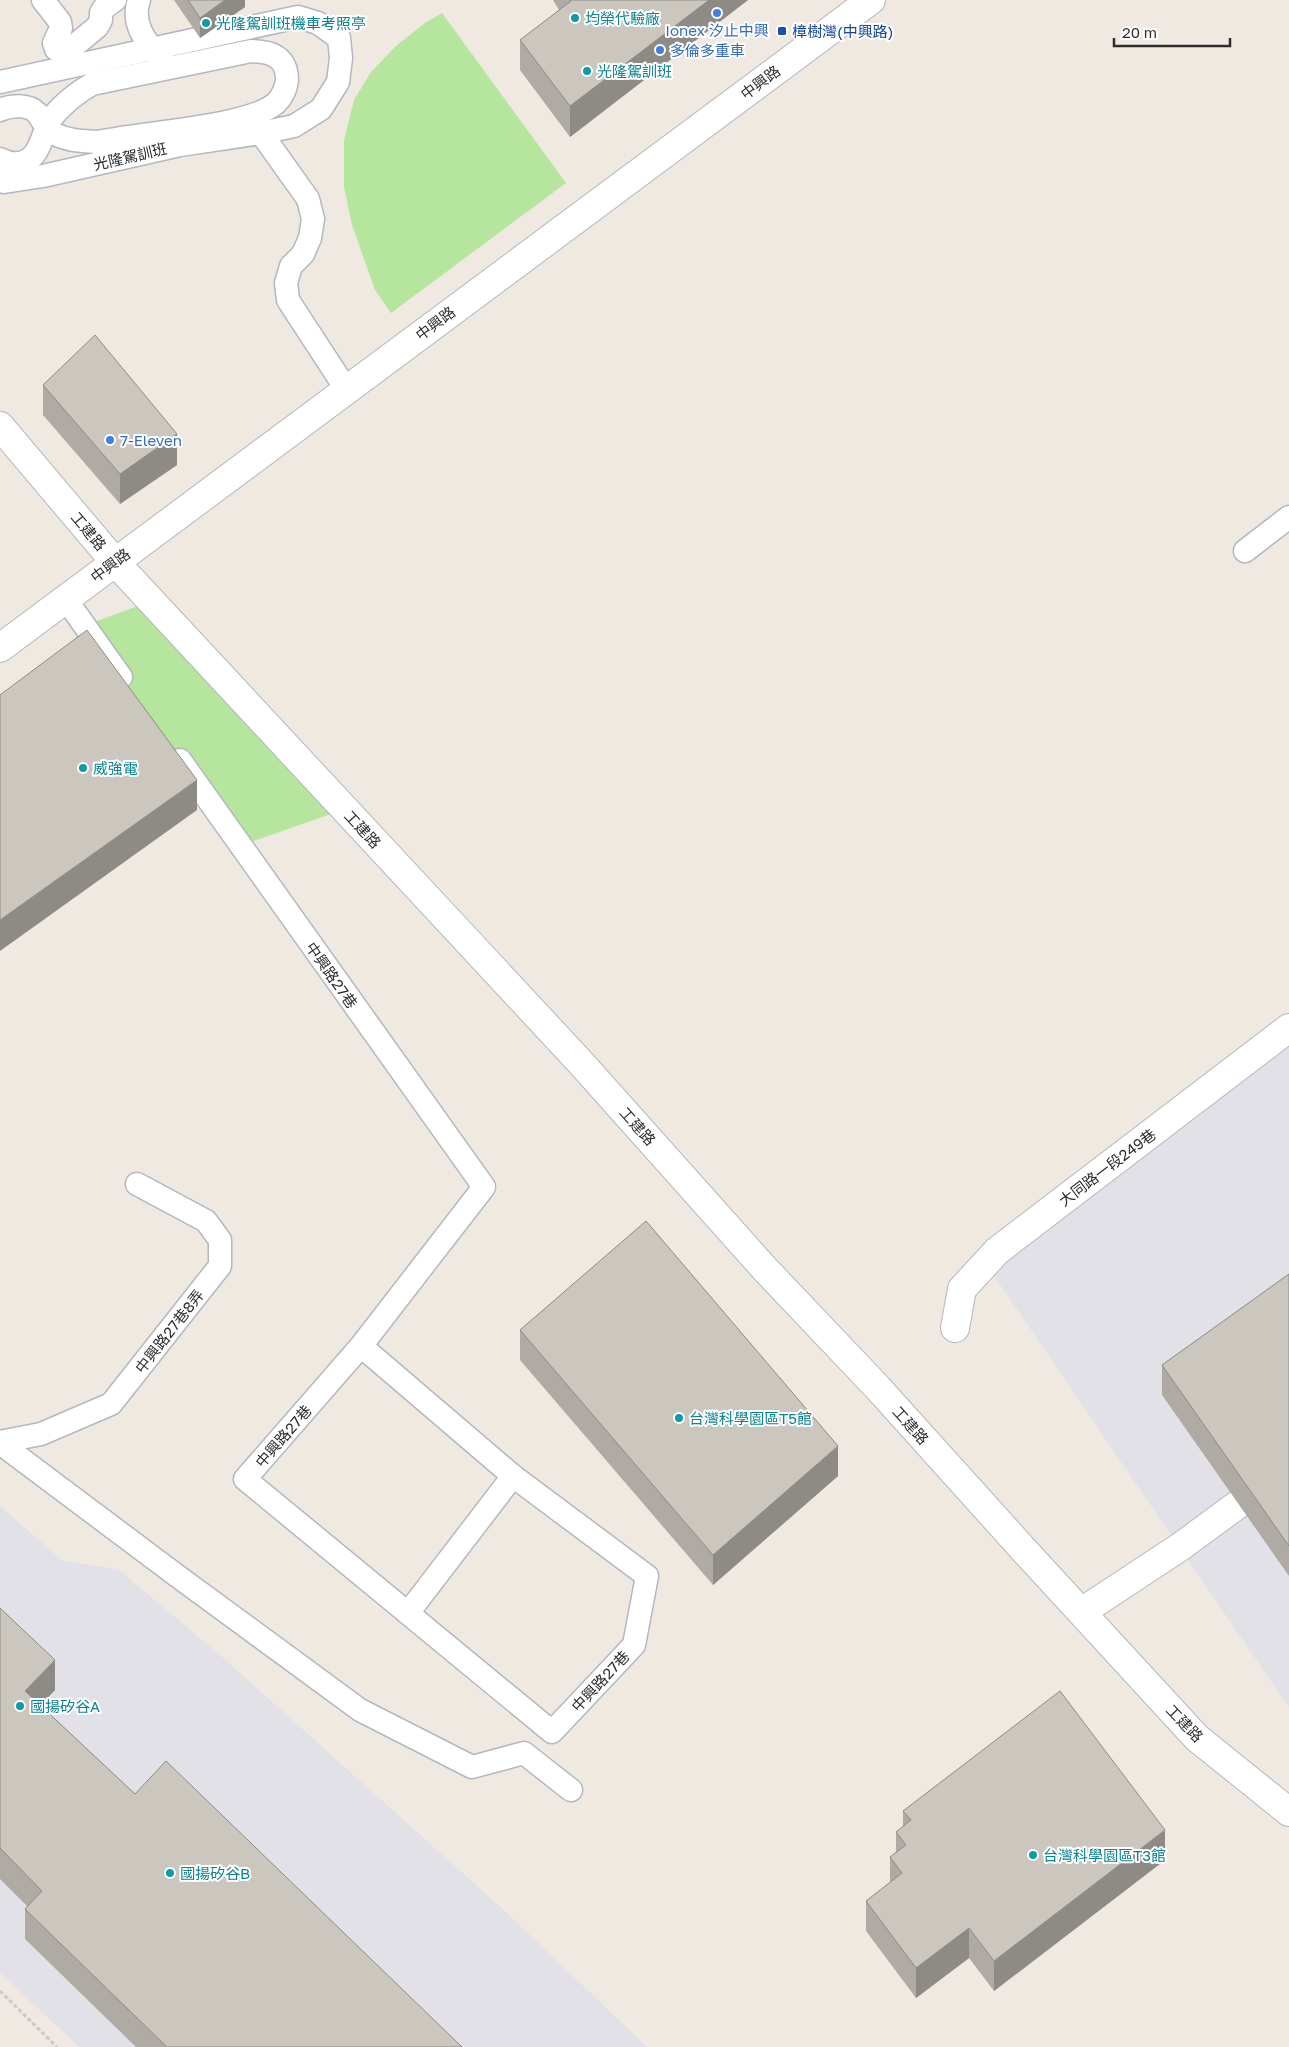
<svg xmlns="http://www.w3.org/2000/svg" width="1289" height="2047" viewBox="0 0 1289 2047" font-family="'Golos Text','Noto Sans TC',sans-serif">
<rect width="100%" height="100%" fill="#efe9e1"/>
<g fill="#e3e1e8">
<path d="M1289,1042V1708L990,1270Z"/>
<path d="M0,1506L63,1561L118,1569L220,1655L506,1912L647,2047H79L0,1973Z"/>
</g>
<g fill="#b6e59e">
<path d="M442,13L566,183L391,313L375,290L352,225L344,187V140L354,100L371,72L396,46L425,23Z"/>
<path d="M151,601L345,809L240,846L84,626Z"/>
</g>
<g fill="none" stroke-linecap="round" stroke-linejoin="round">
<g stroke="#b4b7c1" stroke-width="25">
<g id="service">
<path d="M43,0L60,22L61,28L54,43L56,49L65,51L69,50L97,27L101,20V13L104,8L115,0"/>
<path d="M139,0C131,22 145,44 162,57"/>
<path d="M0,82L298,17L318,23L339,38L341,58L338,82L321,109L294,126L261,133L180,145L43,176L4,182L0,179"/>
<path d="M0,110C10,105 29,104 37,113C43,121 46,129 55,134C68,141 83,141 98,142C137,133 250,127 276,103C282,97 286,89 287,80C287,73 286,67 282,62C274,52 263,52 251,51L92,84C78,92 64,103 53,116C41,131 42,160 19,163C12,164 5,162 0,159"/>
<path d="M252,125L261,133L308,199L313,219L310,238L303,254L291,266L286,283L288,300L346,389"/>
<path d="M1245,551L1289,517"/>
<path d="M65,598L121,677"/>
<path d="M180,760L484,1187L361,1346L245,1479L552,1732L634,1645L647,1576L513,1476L361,1346"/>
<path d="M0,1442L41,1434L111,1404L220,1266V1240L206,1221L137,1184"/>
<path d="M0,1443L176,1575L360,1710L472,1767L524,1753L571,1790"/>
<path d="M408,1613L513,1476"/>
</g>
</g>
<g stroke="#b4b7c1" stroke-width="30">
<path id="pedestrian" d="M1092,1605L1180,1547L1289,1467"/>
</g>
<g stroke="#b4b7c1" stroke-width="30">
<path id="minor" d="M955,1328L962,1289L997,1251L1289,1028"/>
</g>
<g stroke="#b4b7c1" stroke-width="30">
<g id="tertiary">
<path d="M0,426L114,561L581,1063L764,1268L878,1388L1023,1549L1197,1738L1289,1812"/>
<path d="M0,648L871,0"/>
</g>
</g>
<path stroke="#c9c9c9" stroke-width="3" stroke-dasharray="4 2.5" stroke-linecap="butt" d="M0,1991L57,2047"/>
<use href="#service" stroke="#fff" stroke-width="22"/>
<use href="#pedestrian" stroke="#fff" stroke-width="28"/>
<use href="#minor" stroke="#fff" stroke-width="28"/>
<use href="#tertiary" stroke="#fff" stroke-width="28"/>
</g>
<g fill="#afaba4">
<path d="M174,0H245V7L200,38Z"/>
<path d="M553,0H748L570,137L520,70V40L559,10Z"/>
<path d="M43,385L177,465L120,504L43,415Z"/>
<path d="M1289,1274V1576L1162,1395V1365Z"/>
<path d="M520,1330L838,1476L713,1585L520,1360Z"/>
<path d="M0,1608L55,1690L40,1705L135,1794L462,2047H136L25,1939V1909L27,1906L0,1879Z"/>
<path d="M903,1811L1165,1860L994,1991L969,1958L916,1998L866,1931V1901L890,1883V1857L896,1852V1832L903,1826Z"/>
</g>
<g fill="#8e8b86">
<path d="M225,0H245V7L200,38V18Z"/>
<path d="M709,0H748L570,137V106Z"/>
<path d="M177,434V465L120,504V474Z"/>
<path d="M197,780V810L0,951V920Z"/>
<path d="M838,1446V1476L713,1585V1555Z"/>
<path d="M55,1660V1690L25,1721V1691Z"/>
<path d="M1165,1830V1860L994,1991V1961Z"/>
<path d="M969,1928V1958L916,1998V1968Z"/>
</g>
<g fill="#cbc7bf" stroke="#8e8b86">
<path d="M188,0H225L200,18Z"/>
<path d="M570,0H709L570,106L520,40L571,1Z"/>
<path d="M95,335L177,434L120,474L43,385Z"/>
<path d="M87,630L197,780L0,920V695Z"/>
<path d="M646,1221L838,1446L713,1555L520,1330Z"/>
<path d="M1289,1274V1546L1162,1365Z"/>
<path d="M0,1608L55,1660L25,1691L135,1794L166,1761L462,2047H167L25,1909L42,1891L0,1848Z"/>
<path d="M1060,1691L1165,1830L994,1961L969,1928L916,1968L866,1901L902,1873L890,1857L906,1845L896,1832L911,1820L903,1811Z"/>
</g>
<g fill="#3f7fe0" stroke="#fff" stroke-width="2">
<circle cx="717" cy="13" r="5"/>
<circle cx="660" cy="50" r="5"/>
<circle cx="110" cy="440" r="5"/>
</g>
<g fill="#0f9aa8" stroke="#fff" stroke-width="2">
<circle cx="575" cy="18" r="5"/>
<circle cx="206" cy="23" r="5"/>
<circle cx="587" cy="71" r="5"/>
<circle cx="83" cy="768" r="5"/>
<circle cx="679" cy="1418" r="5"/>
<circle cx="20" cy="1706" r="5"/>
<circle cx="1033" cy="1855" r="5"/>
<circle cx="170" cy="1873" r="5"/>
</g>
<rect fill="#1a4fb4" stroke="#fff" stroke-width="2" x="777" y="26" width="10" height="10" rx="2.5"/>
<g text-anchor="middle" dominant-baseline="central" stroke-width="4" stroke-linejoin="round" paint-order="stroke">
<g font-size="15" fill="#0d838f" stroke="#fff" text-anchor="start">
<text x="585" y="18">均榮代驗廠</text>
<text x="216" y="23">光隆駕訓班機車考照亭</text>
<text x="597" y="71">光隆駕訓班</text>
<text x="93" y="768">威強電</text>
<text x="689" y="1418">台灣科學園區T5館</text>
<text x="30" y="1706">國揚矽谷A</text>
<text x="1043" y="1855">台灣科學園區T3館</text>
<text x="180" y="1873">國揚矽谷B</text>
</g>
<g font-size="15" fill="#366cbe" stroke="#fff" text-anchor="start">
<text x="717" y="30" text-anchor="middle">Ionex 汐止中興</text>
<text x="670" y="50">多倫多重車</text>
<text x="120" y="440">7-Eleven</text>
</g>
<g font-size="15" fill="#164399" stroke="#fff" text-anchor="start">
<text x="792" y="31">樟樹灣(中興路)</text>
</g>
<g font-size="15" fill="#2e2e2e" stroke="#fff">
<text transform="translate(760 82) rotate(-37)">中興路</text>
<text transform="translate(130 156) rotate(-13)">光隆駕訓班</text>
<text transform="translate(435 323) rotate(-37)">中興路</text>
<text transform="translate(89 531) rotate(50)">工建路</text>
<text transform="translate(110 565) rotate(-37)">中興路</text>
<text transform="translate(363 829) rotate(47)">工建路</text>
<text transform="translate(332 975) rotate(55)">中興路27巷</text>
<text transform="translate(638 1126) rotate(48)">工建路</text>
<text transform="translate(1107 1167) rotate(-37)">大同路一段249巷</text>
<text transform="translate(169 1331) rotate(-52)">中興路27巷8弄</text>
<text transform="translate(911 1425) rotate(48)">工建路</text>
<text transform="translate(283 1436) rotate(-49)">中興路27巷</text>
<text transform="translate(600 1681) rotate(-47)">中興路27巷</text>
<text transform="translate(1185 1723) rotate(46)">工建路</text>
</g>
</g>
<path d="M1114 38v8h116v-8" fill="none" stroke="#2e2e2e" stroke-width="2.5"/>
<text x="1122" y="38" font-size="15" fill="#2e2e2e" stroke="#ffffff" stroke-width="4" paint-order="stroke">20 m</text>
</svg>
